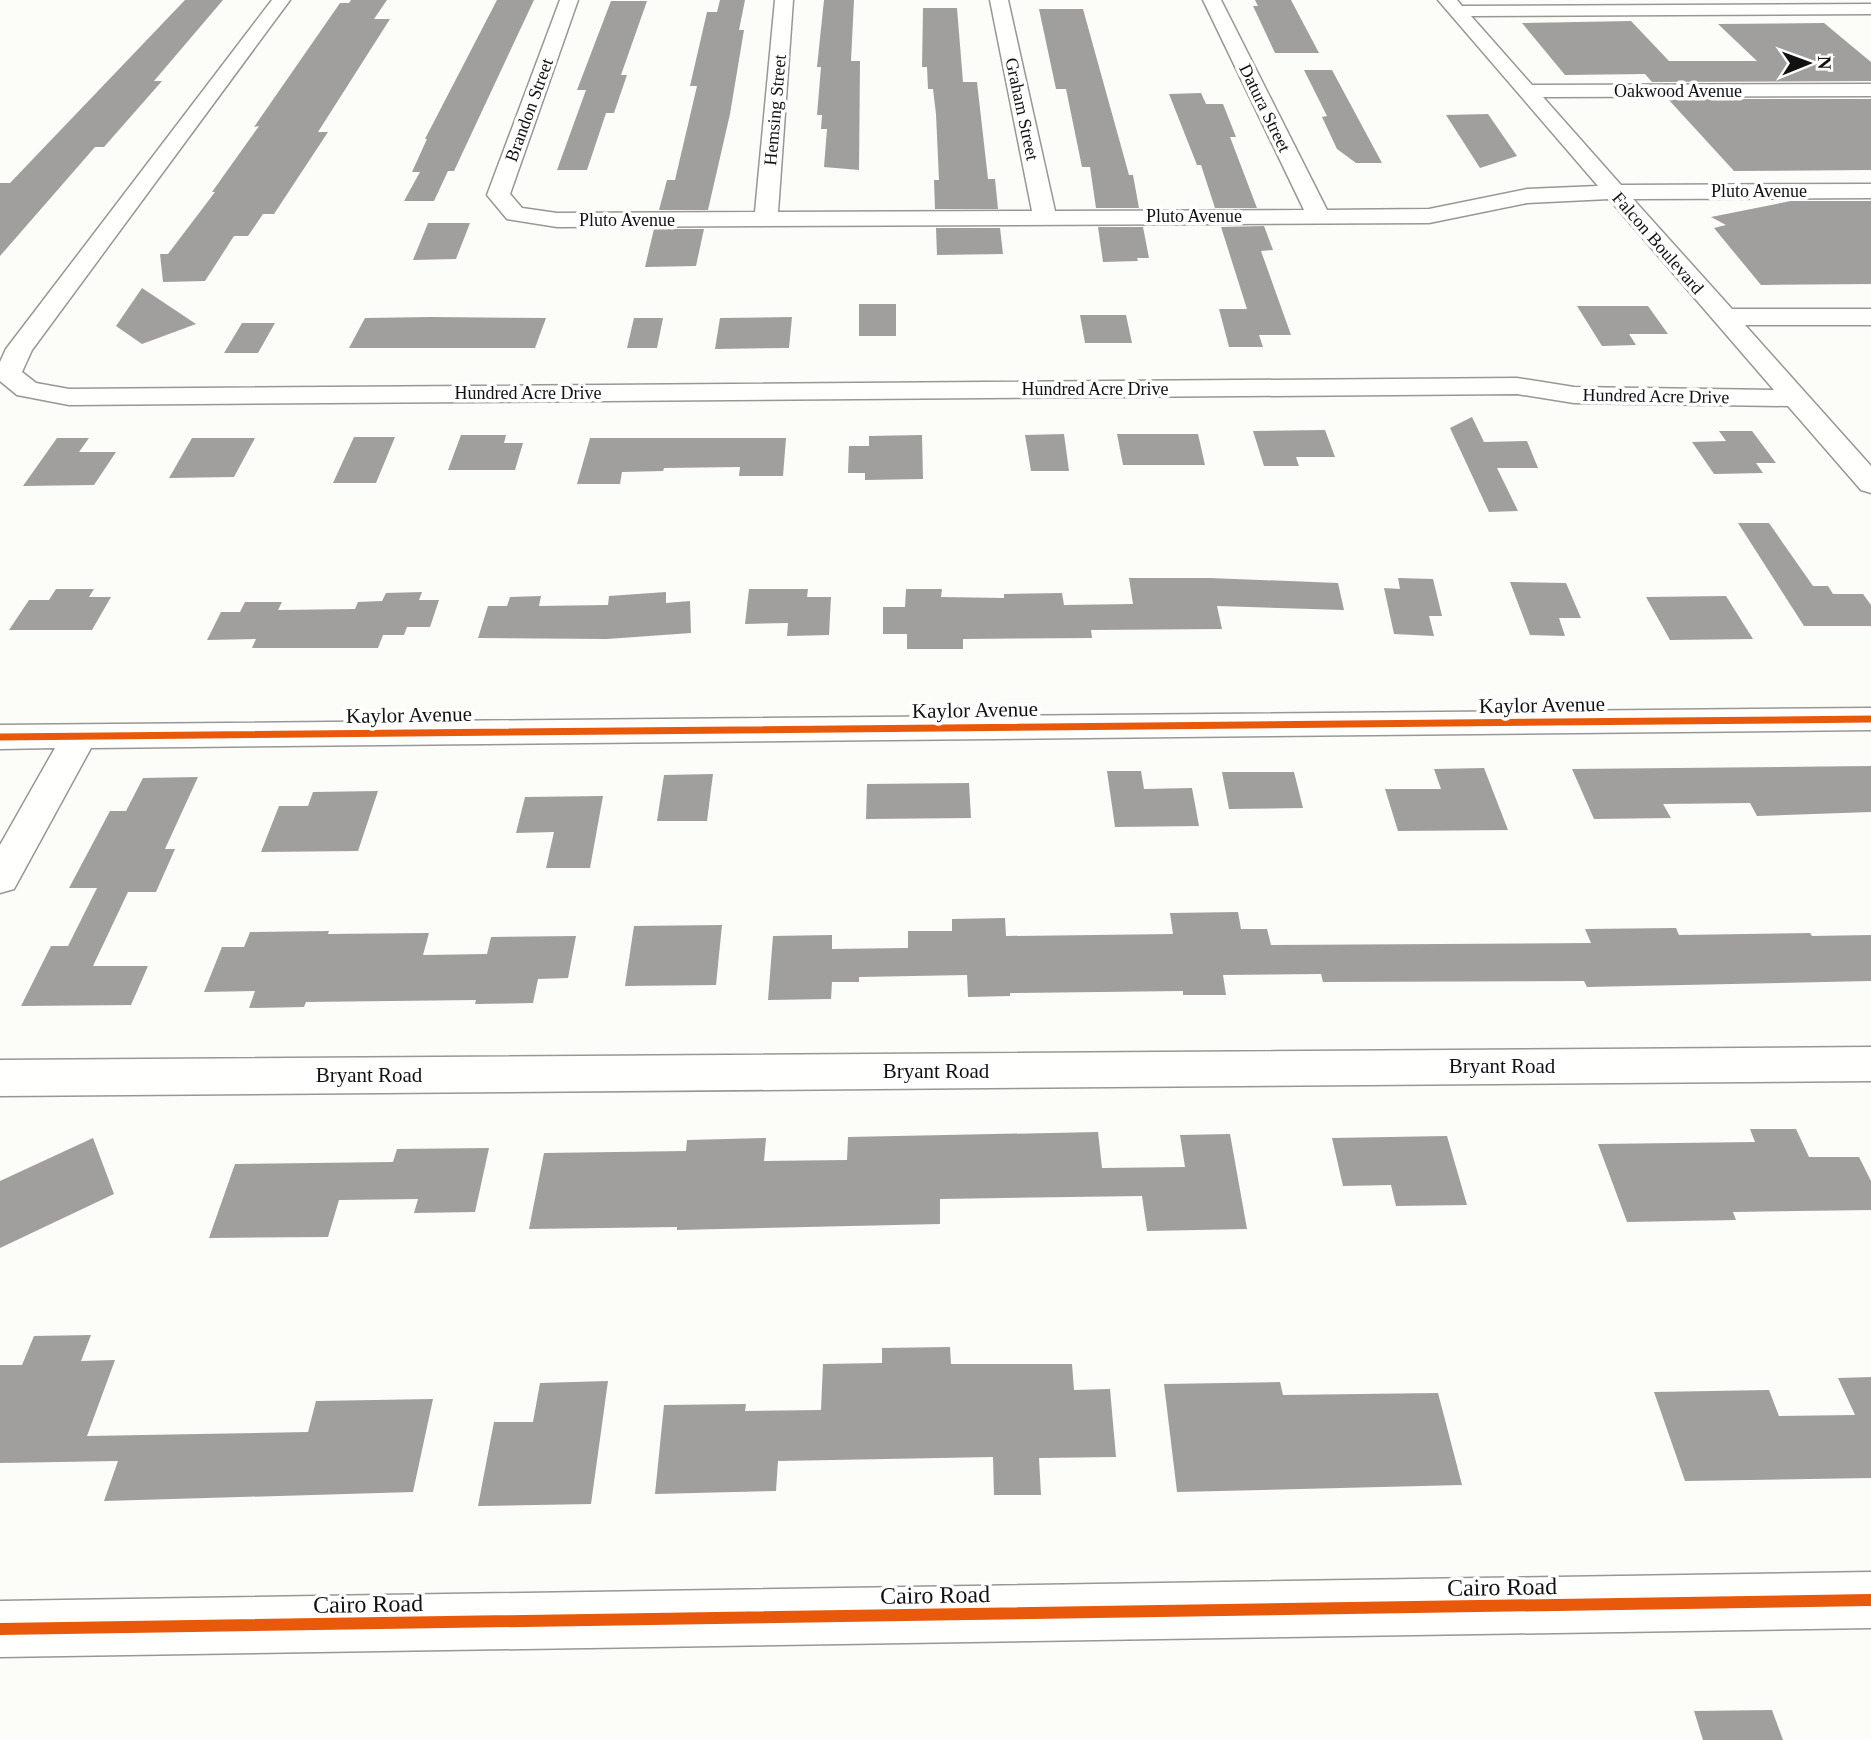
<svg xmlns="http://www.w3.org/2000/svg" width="1871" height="1740" viewBox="0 0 1871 1740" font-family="Georgia,serif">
<rect width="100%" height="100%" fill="#fcfcf8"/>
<g fill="#a09f9d">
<path d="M185,0H223L154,81H162L104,147H95L0,256V183H10Z"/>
<path d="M351,0H387L374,19H390L318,132H328L274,214H263L248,236H234L205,281L163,282L160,254H168L215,192H212L259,126L254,127L340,3H349Z"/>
<path d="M497,0H534L454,171H448L434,201H404L420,172H412L427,139H425Z"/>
<path d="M720,0H745L739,30H744L730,114L708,210H659L667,180H675L697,86H690L707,12H717Z"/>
<path d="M824,0H854L851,61H860L859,170L824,167L827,129H821L822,115H817L821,67H817Z"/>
<path d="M1255,0H1291L1319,53H1275L1253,6H1258Z"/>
<path d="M611,1H647L621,75H627L614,113H606L587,170H557L586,90H577Z"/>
<path d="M923,8H957L963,82H977L988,179H995L998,209H935L934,180H939L936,114L933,89H928L927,67H922Z"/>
<path d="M1039,9H1083L1129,175H1133L1139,208H1096L1090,167H1082L1066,89H1056Z"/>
<path d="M1631,21L1669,61H1757L1718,24L1824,23L1871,62V81L1652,82L1645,74L1565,75L1522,23Z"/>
<path d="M1304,70H1332L1382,163H1356L1337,149L1322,117L1327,116Z"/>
<path d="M1201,93L1206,104H1223L1236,137H1230L1257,208H1215L1201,165H1197L1169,94Z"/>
<path d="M1668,99H1871V170L1734,171Z"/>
<path d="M1488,114L1517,156L1480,168L1446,115Z"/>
<path d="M1791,201H1871V284L1761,285L1714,228L1726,225L1711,217Z"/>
<path d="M428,223H470L456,259L413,260Z"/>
<path d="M1264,226L1273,250L1261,251L1291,335H1259L1263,347H1229L1219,309H1247L1221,227Z"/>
<path d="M1098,227H1143L1149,258H1137L1138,261L1103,262Z"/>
<path d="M936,228H1000L1003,254L937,255Z"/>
<path d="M654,229H704L696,266L645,267Z"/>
<path d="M142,288L196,324L142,344L116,326Z"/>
<rect x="859" y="304" width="37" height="32"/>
<path d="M1577,306H1648L1668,334H1629L1636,345L1602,346Z"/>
<path d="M1080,315H1126L1132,343H1085Z"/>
<path d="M792,317L789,348L715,349L720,318Z"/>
<path d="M365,318L431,317L546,318L535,348H349Z"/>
<path d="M634,318H663L657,348H627Z"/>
<path d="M242,323H275L258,353H224Z"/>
<path d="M1472,417L1484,442L1527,441L1538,468H1497L1518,511L1489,512L1450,428Z"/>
<path d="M1325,430L1335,457H1296L1299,466H1264L1253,431Z"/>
<path d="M1719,431H1752L1776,463H1756L1763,473L1714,474L1692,442L1726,441Z"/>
<path d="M1064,434L1069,471H1031L1025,435Z"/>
<path d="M1117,434H1198L1205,465H1123Z"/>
<path d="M461,435H506L504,443H523L515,470H448Z"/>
<path d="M922,435L923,479L865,480V473H848L849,446H869V436Z"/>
<path d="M354,437H395L376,483H333Z"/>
<path d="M57,438H89L79,452H116L94,485L23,486Z"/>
<path d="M192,438H255L234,477L169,478Z"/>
<path d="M590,438H786L783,476H739L740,467L664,468L663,471L622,472L620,484H577Z"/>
<path d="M1738,523H1769L1813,586H1828L1833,594H1863L1871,605V626H1804Z"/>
<path d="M1129,578H1210L1338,583L1344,610L1217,606L1222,629L1091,630L1092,638L963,639V649H907V634H883V607H905L906,589H942L941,597L1004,598V594L1062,593L1064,605L1133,604Z"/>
<path d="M1398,578L1433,579L1442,616H1429L1434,636L1394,634L1384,588L1400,589Z"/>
<path d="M1510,582L1566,583L1581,618H1559L1565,636L1530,635Z"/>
<path d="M56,589H94L89,597H111L92,630H9L29,600H49Z"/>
<path d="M749,589H808L807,597H831L829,635L787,636L788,623L745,624Z"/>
<path d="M422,592L419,600H439L430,627H407L404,635H383L378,648H252L256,639L207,640L221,612H240L245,602H282L278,610L355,609L358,602L382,601L386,593Z"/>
<path d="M666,592V603L690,601L691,633L607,639L478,638L488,606H507L510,597L541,596L539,606L608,605L609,596Z"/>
<path d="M1726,596L1753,639L1670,640L1646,597Z"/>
<path d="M1871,766V812L1757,816L1750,803L1663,804L1671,818L1594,819L1572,769Z"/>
<path d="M1484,768L1508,830L1398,831L1385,789H1441L1434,769Z"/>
<path d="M1107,771H1141L1144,789L1192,788L1199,826L1115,827Z"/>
<path d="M1222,772H1294L1303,808L1229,809Z"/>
<path d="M713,774L707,821H657L664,775Z"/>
<path d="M198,777L165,849H175L156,892H128L93,966H148L131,1005L21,1006L51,946H68L97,888H69L110,811H126L143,778Z"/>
<path d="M969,783L971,818L866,819L867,784Z"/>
<path d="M378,791L358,851L261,852L279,806H308L313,792Z"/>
<path d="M603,796L590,868H546L554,832L516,833L525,797Z"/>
<path d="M1238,912L1241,929H1267L1271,945L1591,943L1585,929L1676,928L1679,935L1810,933L1812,936L1871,935V981L1587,987L1584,981L1323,982L1321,974L1223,975L1226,995H1183V991L1010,993V996L968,997L967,975L859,977V982H832L831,999L768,1000L773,936L832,935V949L908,948V931H952V919L1005,918L1006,936L1173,934L1170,913Z"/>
<path d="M722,925L716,985L625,986L634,926Z"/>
<path d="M329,931L328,934L429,933L423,955L487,954L491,937L576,936L568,978L538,979L533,1003L475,1004L476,1000L306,1002L304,1007L249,1008L255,991L204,992L222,947H244L250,932Z"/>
<path d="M1750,1129H1796L1809,1157H1859L1871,1181V1210L1733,1212L1736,1220L1627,1222L1598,1144L1755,1142Z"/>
<path d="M1098,1132L1102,1168L1185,1167L1180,1135L1230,1134L1247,1229L1147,1231L1142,1196L940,1199V1224L677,1230V1227L529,1229L544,1153L686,1151L687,1140L766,1138L764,1161L847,1160L848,1137Z"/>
<path d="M1447,1136L1467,1205L1396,1206L1391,1185L1343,1186L1332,1138Z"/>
<path d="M93,1138L114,1194L0,1248V1181Z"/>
<path d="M489,1148L475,1212L414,1213L418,1199L339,1200L328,1237L209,1238L235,1164L393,1162L397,1149Z"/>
<path d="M91,1335L81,1361L115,1360L87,1436L308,1432L316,1401L433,1399L413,1492L104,1501L118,1461L0,1463V1365H22L34,1336Z"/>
<path d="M950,1347L951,1364H1072L1074,1390L1110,1389L1116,1457L1039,1458L1041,1495H994L993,1457L778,1461L776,1491L655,1494L664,1405L746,1404L745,1411L821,1410L823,1364L882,1363V1348Z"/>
<path d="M1871,1377V1478L1685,1481L1654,1392L1769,1390L1779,1416L1855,1415L1838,1378Z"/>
<path d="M608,1381L591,1504L478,1506L494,1422H533L540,1383Z"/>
<path d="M1280,1382L1283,1395L1438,1393L1462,1485L1177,1492L1164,1384Z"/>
<path d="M1772,1710L1783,1740H1703L1694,1711Z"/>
</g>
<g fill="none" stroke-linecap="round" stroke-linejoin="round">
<g stroke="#979795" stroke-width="3">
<g id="minor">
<path d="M272,0H290L32,350L22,372L36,383L69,389L1517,378L1574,387L1774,390L1609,199L1527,203L1429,223L557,227L507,219L487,195L560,0H578L510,194L522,208L557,213L755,212L775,0H793L778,212L1032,211L990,0H1008L1055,211L1304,210L1203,0H1221L1327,210L1429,209L1527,189L1598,186L1438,0H1457L1462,6L1871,4V14L1471,16L1532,85L1871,84V96L1543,97L1621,185L1871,184V198L1633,199L1732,309H1871V325H1745L1871,466V493L1861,490L1788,406L1574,403L1517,394L69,405L17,395L0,381V362L6,349Z"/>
<path d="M1871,708V730L91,748L14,889L0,893V845L55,748L0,749V725Z"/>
<path d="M1871,1047V1081L0,1096V1060Z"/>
<path d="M1871,1572V1628L0,1657V1601Z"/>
</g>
</g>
<use href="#minor" fill="#fffffe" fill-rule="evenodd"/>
<g stroke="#fff" stroke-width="10">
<path id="cycleway-far1" d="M0,737L1871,719"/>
</g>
<g stroke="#fff" stroke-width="17">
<path id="cycleway" d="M0,1629L1871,1600"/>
</g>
<use href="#cycleway-far1" stroke="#e8590c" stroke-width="7"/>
<use href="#cycleway" stroke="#e8590c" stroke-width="12"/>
</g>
<g text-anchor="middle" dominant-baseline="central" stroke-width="7" stroke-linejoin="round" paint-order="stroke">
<g font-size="18" fill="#111" stroke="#fff">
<text x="1678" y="91">Oakwood Avenue</text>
<text transform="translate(1265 108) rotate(64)">Datura Street</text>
<text transform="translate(1022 109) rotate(78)">Graham Street</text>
<text transform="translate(529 110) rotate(-70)">Brandon Street</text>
<text transform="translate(775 110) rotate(-85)">Hemsing Street</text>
<text x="1759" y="191">Pluto Avenue</text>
<text x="1194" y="216">Pluto Avenue</text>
<text x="627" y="220">Pluto Avenue</text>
<text transform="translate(1658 243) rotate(49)">Falcon Boulevard</text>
<text x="1095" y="389">Hundred Acre Drive</text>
<text x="528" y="393">Hundred Acre Drive</text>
<text transform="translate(1656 396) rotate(1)">Hundred Acre Drive</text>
</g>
<g font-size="21" fill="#111" stroke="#fff">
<text transform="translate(1542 705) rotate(-1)">Kaylor Avenue</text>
<text transform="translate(975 710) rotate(-1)">Kaylor Avenue</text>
<text transform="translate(409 715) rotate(-1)">Kaylor Avenue</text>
<text x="1502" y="1066">Bryant Road</text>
<text x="936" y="1071">Bryant Road</text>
<text x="369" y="1075">Bryant Road</text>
</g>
<g font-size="24" fill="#111" stroke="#fff">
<text transform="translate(1502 1587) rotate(-1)">Cairo Road</text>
<text transform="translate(935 1595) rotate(-1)">Cairo Road</text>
<text transform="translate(368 1604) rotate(-1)">Cairo Road</text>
</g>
</g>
<g transform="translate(1808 63) rotate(89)" stroke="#ffffff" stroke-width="5" paint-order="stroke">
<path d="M0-5L12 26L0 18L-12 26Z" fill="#111111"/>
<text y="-10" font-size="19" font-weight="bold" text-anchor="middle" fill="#111111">N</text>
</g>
</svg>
